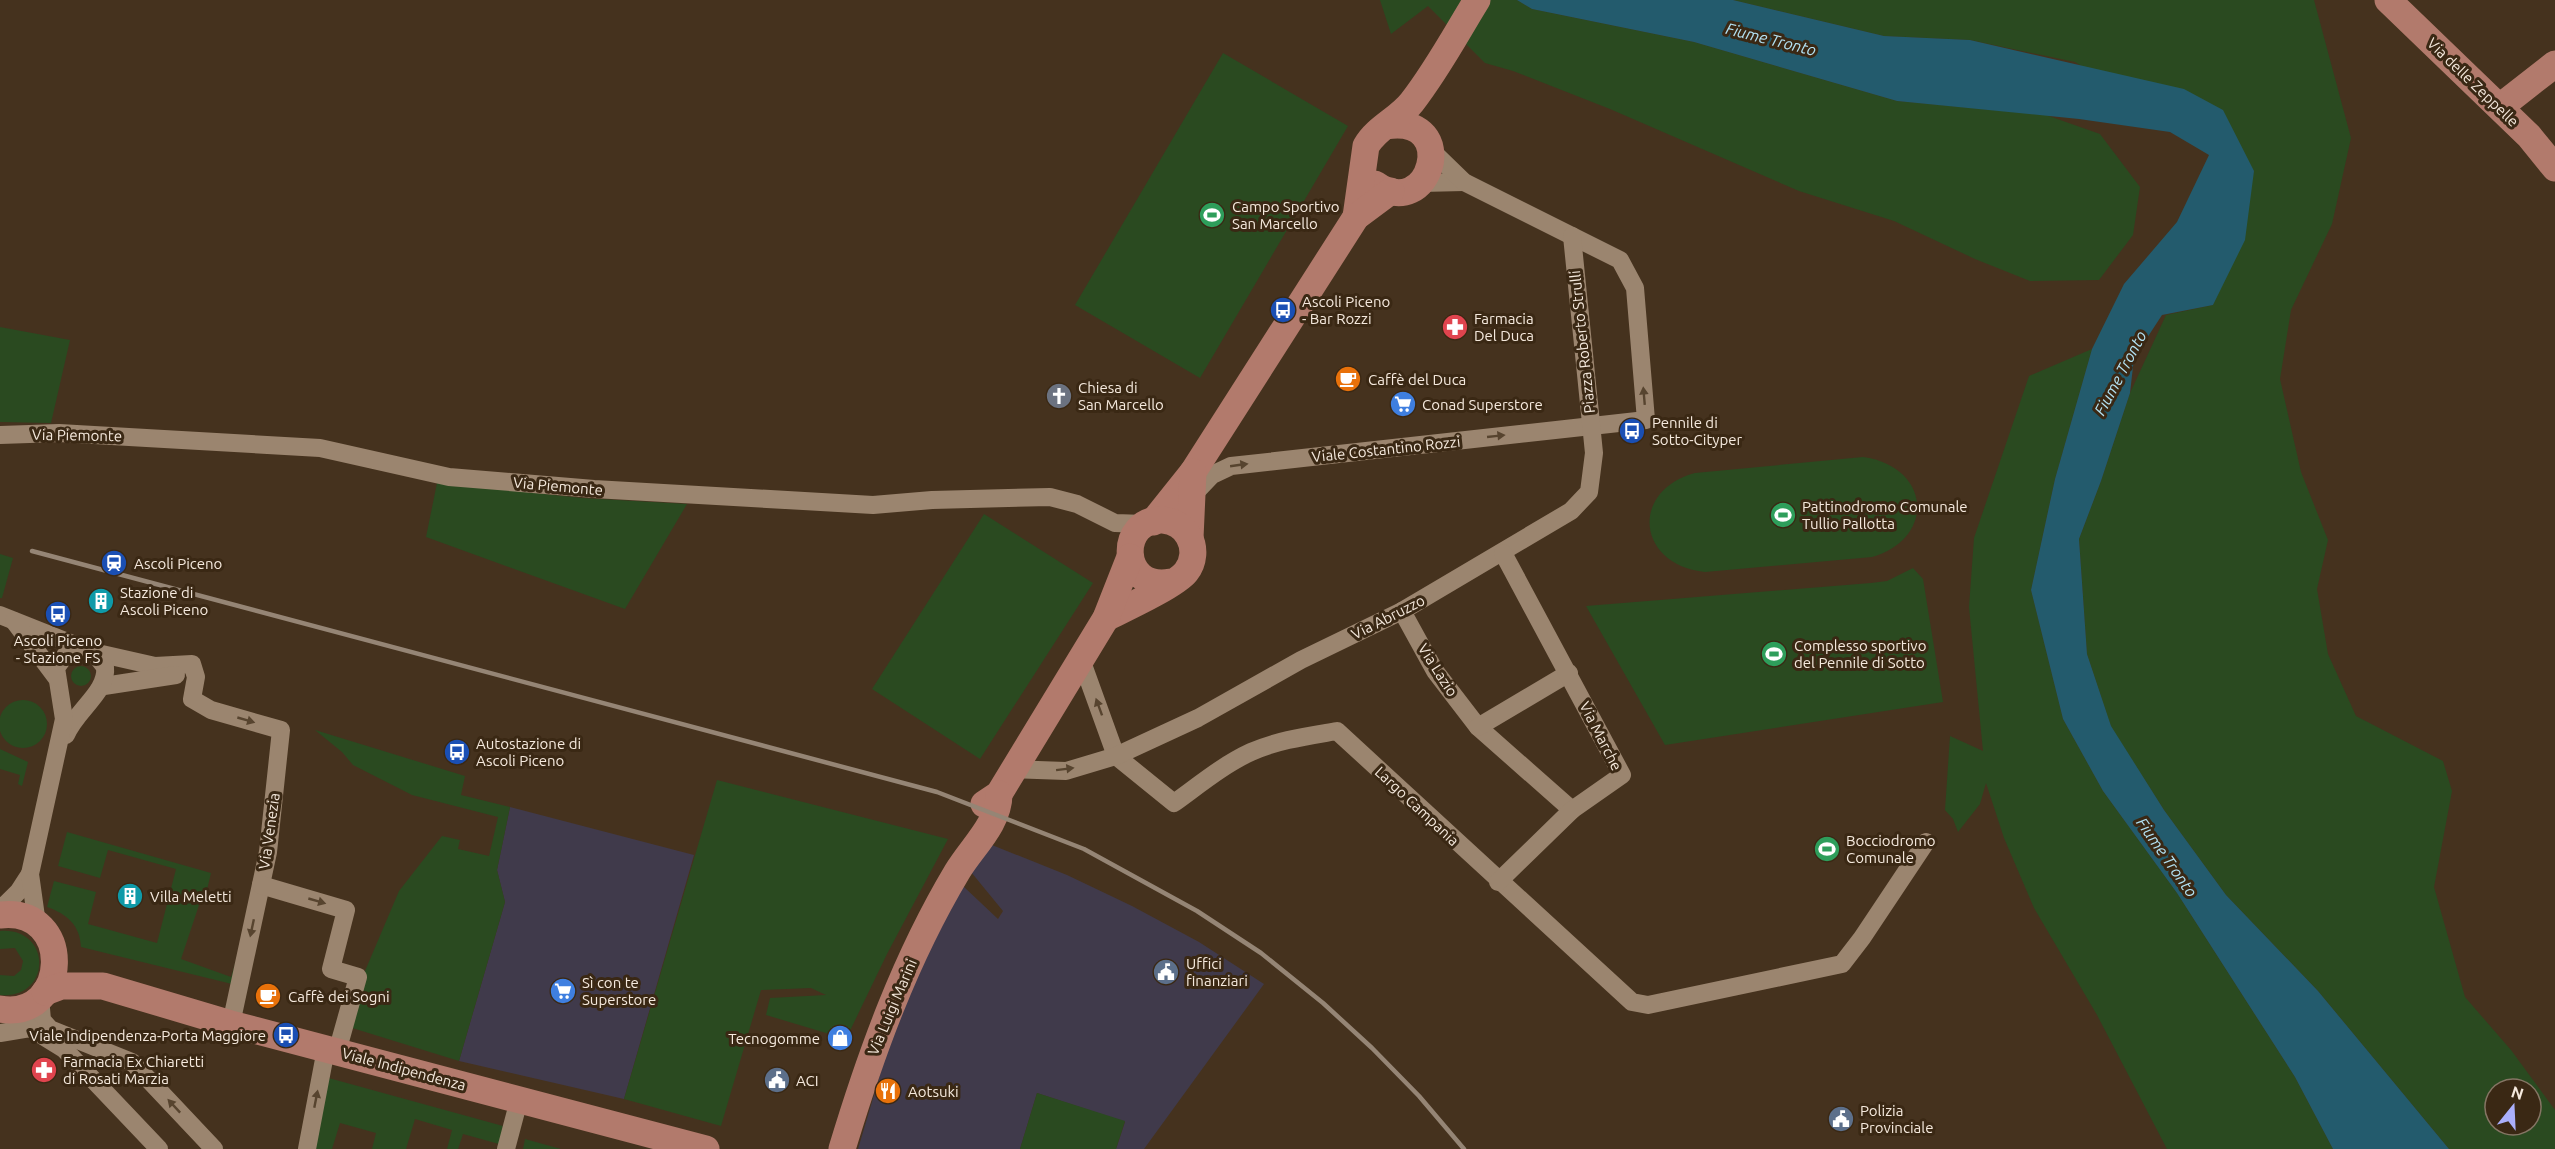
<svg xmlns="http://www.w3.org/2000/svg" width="2555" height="1149" viewBox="0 0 2555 1149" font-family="Ubuntu,sans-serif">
<rect width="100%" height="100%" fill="#45321e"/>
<g fill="#403a4b">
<path d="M510,807L694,855L624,1099L459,1061L505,902L497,870Z"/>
<path d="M987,843L1067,875L1132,906L1199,942L1264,984L1144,1149H1116L1125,1122L1037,1093L1020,1149H858L906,987L963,886L998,919L1003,911L971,872Z"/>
</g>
<g fill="#2a4a20" fill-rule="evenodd">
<path d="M1380,0H1517L1532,9L1694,42L1897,101L2046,115L2100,134L2140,187L2133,235L2099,280L2030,281L1975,259L1894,221L1799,191L1610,109L1513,71L1485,63L1428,6L1391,34Z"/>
<path d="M1733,0H2314L2351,138L2332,224L2291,310L2280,379L2301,472L2328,540L2317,589L2328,654L2356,716L2443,761L2452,791L2434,887L2465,997L2511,1050L2555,1110V1149H2449L2318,991L2226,895L2164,810L2111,727L2087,654L2079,539L2101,481L2130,393L2166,315L2213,305L2254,171L2075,62L1970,40L1884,36ZM2495,1089H2531V1125H2495Z"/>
<path d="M1223,53L1348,126L1200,378L1075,305Z"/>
<path d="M0,327L70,340L51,423L0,422Z"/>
<path d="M2092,349L2055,479L2031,590L2063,719L2103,791L2177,893L2295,1077L2333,1149H2167L2097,1015L2034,908L2004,838L1986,783L1980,804L1958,832L1953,819L1945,810L1950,736L1983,751L1969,607L1974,538L2029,376Z"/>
<path d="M1863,457C1930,466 1937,538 1872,557L1705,572C1637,565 1629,491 1695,473Z"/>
<path d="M437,483L582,498L687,504L625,609L426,537Z"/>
<path d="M984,514L1093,583L980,759L872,689Z"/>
<path d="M0,554L13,558L2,598H0Z"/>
<path d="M1913,568L1923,579L1943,702L1665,745L1586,606L1871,583L1887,581Z"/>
<circle cx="81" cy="676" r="10"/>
<circle cx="23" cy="724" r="24"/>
<path d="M315,730L465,776L461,795L510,807L497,870L505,902L459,1061L349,1027L365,971L399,891L442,836L460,840L458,849L489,856L498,817L412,795L353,765L342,752Z"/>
<path d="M0,749L28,762L22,786L18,784L20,775L0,769Z"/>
<path d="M717,780L948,839L887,954L846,1039L766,1015L770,998L826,995L811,988L761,990L721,1126L624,1099Z"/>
<path d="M67,832L211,873L206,894L203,893L181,959L231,977L239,951L236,985L81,947C80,925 67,914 47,907L54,881L96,892L88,924L157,943L176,869L108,850L100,878L58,866Z"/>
<path d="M0,931C53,927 52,1000 0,995V975L14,976L21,970L23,961L15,948L0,949Z"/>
<path d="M325,1077L503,1126L499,1144L463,1134L458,1149H447L452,1130L415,1119L406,1149H372L376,1133L340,1123L332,1149H311Z"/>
<path d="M1037,1093L1125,1121L1116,1149H1020Z"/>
<path d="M525,1139L561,1149H523Z"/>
</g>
<path fill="#235b6d" d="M1517,0H1733L1884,36L1970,40L2184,89L2223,110L2254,171L2245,240L2213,305L2162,315L2134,358L2130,393L2101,481L2079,539L2087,654L2111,726L2164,810L2226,895L2318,991L2449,1149H2333L2295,1077L2177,893L2103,791L2063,719L2031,590L2055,479L2092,349L2124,284L2177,222L2209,155L2170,132L2079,119L1897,101L1694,42L1532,9Z"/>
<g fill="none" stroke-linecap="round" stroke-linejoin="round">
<g stroke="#9b856f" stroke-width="18">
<path d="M1421,183L1464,182"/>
<path d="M0,435L59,433L320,448L449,477L594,489L873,505L932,500L1050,497L1077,504L1115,523L1145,524"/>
<path d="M1192,496L1212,475L1231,466L1646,420L1635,288L1620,260L1464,182L1431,150"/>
<path d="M1402,611L1435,671L1478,727L1572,810"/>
<path d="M0,615L93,652L155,666L192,664L196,677L192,699L211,710L281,730L268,852L231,1024"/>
<path d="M14,621L56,677"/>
<path d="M1081,659L1116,756"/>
<path d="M104,686L176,675"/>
<path d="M1478,727L1569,673"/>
<path d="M66,735C76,710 108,692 105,667L93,652"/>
<path d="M1116,756L1174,803C1199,785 1223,765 1251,752C1278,740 1308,736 1337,731L1632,1002L1648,1005L1842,964L1862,938L1926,842"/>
<path d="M1012,769L1066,771L1116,756L1198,718L1301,660L1402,611L1571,511L1589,492L1594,453L1572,236"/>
<path d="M1498,882L1572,810L1622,775L1503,553"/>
<path d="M261,885L346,910L331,969L358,977L337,1052"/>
<path d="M0,910L19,891L30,874"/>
<path d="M37,924L30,874L64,719L56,668L67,653L85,649"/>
<path d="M40,997L42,1020L50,1029L132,1062L214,1149"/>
<path d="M12,1009L30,1028L64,1049L159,1149"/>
<path d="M0,1033L30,1028"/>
<path d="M307,1149L326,1049"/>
<path d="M506,1149L519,1100"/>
</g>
<g stroke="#b27a6c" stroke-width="27">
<path d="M2388,0L2529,136L2555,168"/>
<path d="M2500,107L2555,64"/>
<path d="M1375,184C1430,224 1462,114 1386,126"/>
<path d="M1356,217L1366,146C1377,127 1399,119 1412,102C1437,70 1456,34 1477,0"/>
<path d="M1153,522L1193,472L1356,217L1391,191"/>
<path d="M1190,538L1193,472"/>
<path d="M1106,618C1124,609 1176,585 1186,572C1194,562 1195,548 1189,537C1184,527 1174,521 1163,520C1118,517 1118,592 1171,582"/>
<path d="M984,804L999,794L1106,618L1130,557"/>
<path d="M0,915C75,906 70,1021 0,1009"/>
<path d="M45,992L61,986H103L231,1024L706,1149"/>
<path d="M842,1149C871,1053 905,959 957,872C972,847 999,824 999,794"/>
</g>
<path stroke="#958575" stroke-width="4.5" d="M32,551L937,792L1084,849L1197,911L1261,953L1323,1003L1372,1048L1419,1096L1464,1149"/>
</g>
<defs><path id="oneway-solid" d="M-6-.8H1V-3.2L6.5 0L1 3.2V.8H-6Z" transform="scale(1.5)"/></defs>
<g fill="#57442f">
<use href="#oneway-solid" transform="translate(1644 396) rotate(-95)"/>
<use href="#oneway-solid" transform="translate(1496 436) rotate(-6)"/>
<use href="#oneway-solid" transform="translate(1239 465) rotate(-8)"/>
<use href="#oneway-solid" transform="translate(1099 707) rotate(-110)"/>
<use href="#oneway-solid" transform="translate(246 720) rotate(16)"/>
<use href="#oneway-solid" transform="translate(1065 769) rotate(-7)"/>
<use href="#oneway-solid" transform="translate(317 901) rotate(16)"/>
<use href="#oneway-solid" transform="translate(252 928) rotate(102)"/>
<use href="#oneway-solid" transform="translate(316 1099) rotate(-79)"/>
<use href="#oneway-solid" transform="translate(174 1106) rotate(-133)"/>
</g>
<defs>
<g id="stadium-disc" transform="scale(1.35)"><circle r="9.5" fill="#2e9e5b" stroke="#3a2814"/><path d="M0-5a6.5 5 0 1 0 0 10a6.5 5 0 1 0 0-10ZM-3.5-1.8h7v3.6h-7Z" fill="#fff"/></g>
<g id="bus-disc" transform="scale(1.35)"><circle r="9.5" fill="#1a4fb4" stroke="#3a2814"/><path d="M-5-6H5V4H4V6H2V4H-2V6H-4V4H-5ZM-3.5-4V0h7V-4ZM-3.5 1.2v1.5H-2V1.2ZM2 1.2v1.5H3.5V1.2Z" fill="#fff"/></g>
<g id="pharmacy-disc" transform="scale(1.35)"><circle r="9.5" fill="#e0444e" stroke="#3a2814"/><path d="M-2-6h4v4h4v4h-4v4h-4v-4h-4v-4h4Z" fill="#fff"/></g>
<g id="cafe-disc" transform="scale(1.35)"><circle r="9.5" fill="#e8710a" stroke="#3a2814"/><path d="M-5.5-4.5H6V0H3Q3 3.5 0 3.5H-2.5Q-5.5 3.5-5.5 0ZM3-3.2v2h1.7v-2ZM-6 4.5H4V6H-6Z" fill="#fff"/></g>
<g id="church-disc" transform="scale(1.35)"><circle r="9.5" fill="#6b7280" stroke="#3a2814"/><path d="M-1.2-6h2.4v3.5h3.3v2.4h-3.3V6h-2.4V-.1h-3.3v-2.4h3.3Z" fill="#fff"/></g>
<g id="supermarket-disc" transform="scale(1.35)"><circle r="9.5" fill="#3f7fe0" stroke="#3a2814"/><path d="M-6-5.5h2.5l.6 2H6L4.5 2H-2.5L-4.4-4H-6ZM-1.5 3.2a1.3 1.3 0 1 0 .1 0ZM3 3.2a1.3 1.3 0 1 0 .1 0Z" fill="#fff"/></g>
<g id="station-disc" transform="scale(1.35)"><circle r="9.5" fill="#1a4fb4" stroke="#3a2814"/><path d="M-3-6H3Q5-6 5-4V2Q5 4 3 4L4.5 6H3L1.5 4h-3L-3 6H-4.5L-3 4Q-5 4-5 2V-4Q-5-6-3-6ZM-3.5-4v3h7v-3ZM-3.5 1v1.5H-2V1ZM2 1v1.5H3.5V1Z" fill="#fff"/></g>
<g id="building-disc" transform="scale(1.35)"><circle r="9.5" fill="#0f9aa8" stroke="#3a2814"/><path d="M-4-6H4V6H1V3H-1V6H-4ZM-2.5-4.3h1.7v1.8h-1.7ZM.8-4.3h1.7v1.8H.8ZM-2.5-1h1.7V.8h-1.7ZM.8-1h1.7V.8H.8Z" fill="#fff"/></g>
<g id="civic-disc" transform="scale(1.35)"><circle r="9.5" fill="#5c6f8a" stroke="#3a2814"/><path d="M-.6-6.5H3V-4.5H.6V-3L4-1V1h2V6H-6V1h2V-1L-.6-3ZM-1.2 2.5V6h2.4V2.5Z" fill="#fff"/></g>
<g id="shop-disc" transform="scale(1.35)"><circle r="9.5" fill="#3f7fe0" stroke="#3a2814"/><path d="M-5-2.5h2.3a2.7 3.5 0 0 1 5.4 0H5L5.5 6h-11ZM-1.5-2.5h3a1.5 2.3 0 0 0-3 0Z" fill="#fff"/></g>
<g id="restaurant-disc" transform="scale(1.35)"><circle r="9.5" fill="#e8710a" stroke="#3a2814"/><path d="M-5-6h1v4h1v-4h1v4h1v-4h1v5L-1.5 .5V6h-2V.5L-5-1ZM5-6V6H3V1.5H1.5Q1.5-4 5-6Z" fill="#fff"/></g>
</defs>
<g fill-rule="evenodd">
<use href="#stadium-disc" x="1212" y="215"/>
<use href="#bus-disc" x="1283" y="310"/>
<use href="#pharmacy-disc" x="1455" y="327"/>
<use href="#cafe-disc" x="1348" y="379"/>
<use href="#church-disc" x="1059" y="396"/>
<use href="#supermarket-disc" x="1403" y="404"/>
<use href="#bus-disc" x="1632" y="431"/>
<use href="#stadium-disc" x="1783" y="515"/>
<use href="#station-disc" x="114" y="563"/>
<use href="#building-disc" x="101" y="601"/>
<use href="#bus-disc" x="58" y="614"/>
<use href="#stadium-disc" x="1774" y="654"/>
<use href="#bus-disc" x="457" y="752"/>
<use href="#stadium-disc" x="1827" y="849"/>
<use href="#building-disc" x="130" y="896"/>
<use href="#civic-disc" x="1166" y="972"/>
<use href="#supermarket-disc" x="563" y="991"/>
<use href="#cafe-disc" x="268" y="996"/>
<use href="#bus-disc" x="286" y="1035"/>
<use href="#shop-disc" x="840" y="1038"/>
<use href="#pharmacy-disc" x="44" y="1070"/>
<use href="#civic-disc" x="777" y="1080"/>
<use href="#restaurant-disc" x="888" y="1091"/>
<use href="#civic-disc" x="1841" y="1119"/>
</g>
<g text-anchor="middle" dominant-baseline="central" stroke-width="6" stroke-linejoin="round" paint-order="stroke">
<g font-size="15" fill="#f5e9dd" stroke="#3a2814">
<text transform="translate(2473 82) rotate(44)">Via delle Zeppelle</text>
<text transform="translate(1582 342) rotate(-96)">Piazza Roberto Strulli</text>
<text transform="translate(77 435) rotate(1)">Via Piemonte</text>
<text transform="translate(1386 449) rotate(-6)">Viale Costantino Rozzi</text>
<text transform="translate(558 486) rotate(5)">Via Piemonte</text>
<text transform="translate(1388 617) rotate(-27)">Via Abruzzo</text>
<text transform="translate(1438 670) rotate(57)">Via Lazio</text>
<text transform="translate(1601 736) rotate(63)">Via Marche</text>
<text transform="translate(1417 806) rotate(43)">Largo Campania</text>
<text transform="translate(269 831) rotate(-82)">Via Venezia</text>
<text transform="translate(892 1007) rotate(-67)">Via Luigi Marini</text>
<text transform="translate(404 1069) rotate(15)">Viale Indipendenza</text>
</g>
<g font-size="15" fill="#f5e9dd" stroke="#3a2814" text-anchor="start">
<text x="1232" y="206">Campo Sportivo<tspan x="1232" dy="17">San Marcello</tspan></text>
<text x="1302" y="301">Ascoli Piceno<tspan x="1302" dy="17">- Bar Rozzi</tspan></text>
<text x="1474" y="318">Farmacia<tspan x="1474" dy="17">Del Duca</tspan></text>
<text x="1368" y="379">Caffè del Duca</text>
<text x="1078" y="387">Chiesa di<tspan x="1078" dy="17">San Marcello</tspan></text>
<text x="1422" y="404">Conad Superstore</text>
<text x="1652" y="422">Pennile di<tspan x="1652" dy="17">Sotto-Cityper</tspan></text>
<text x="1802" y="506">Pattinodromo Comunale<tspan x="1802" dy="17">Tullio Pallotta</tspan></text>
<text x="134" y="563">Ascoli Piceno</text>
<text x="120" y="592">Stazione di<tspan x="120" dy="17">Ascoli Piceno</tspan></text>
<text x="58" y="640" text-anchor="middle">Ascoli Piceno<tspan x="58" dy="17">- Stazione FS</tspan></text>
<text x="1794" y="645">Complesso sportivo<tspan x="1794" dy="17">del Pennile di Sotto</tspan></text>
<text x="476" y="743">Autostazione di<tspan x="476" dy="17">Ascoli Piceno</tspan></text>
<text x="1846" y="840">Bocciodromo<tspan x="1846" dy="17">Comunale</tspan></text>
<text x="150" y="896">Villa Meletti</text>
<text x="1186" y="963">Uffici<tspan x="1186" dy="17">finanziari</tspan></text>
<text x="582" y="982">Sì con te<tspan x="582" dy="17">Superstore</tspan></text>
<text x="288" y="996">Caffè dei Sogni</text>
<text x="266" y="1035" text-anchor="end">Viale Indipendenza-Porta Maggiore</text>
<text x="820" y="1038" text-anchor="end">Tecnogomme</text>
<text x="63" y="1061">Farmacia Ex Chiaretti<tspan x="63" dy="17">di Rosati Marzia</tspan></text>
<text x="796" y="1080">ACI</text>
<text x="908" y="1091">Aotsuki</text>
<text x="1860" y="1110">Polizia<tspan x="1860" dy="17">Provinciale</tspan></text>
</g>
<g font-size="16" font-style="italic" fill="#b3e3f5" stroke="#3a2814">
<text transform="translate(1771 39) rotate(14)">Fiume Tronto</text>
<text transform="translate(2120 373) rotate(-62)">Fiume Tronto</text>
<text transform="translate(2167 857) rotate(55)">Fiume Tronto</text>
</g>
</g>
<g transform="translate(2513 1107) rotate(18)"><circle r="28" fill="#3a2814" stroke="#857564" stroke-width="1.5"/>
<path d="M0-4.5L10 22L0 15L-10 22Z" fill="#aaaffb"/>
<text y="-9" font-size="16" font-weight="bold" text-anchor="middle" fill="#f5e9dd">N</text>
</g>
</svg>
